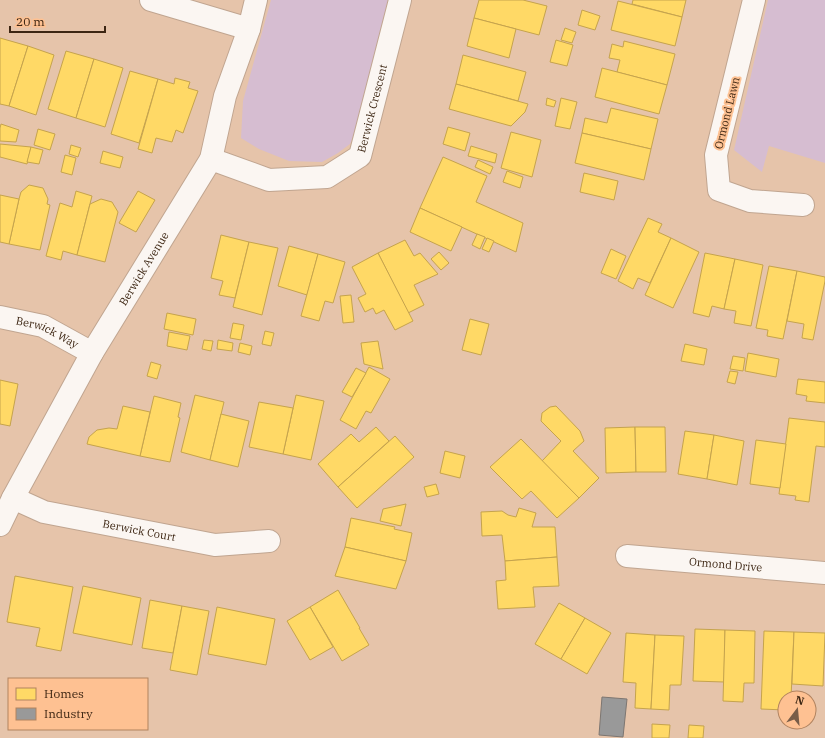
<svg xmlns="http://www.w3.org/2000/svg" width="825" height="738" viewBox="0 0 825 738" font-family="'IBM Plex Serif',serif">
<rect width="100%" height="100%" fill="#e6c4aa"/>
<g fill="#d6bdd1">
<path d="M271,0H388L357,129L350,144L338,153L322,162L289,161L259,149L241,138L243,101Z"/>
<path d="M768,0H825V163L769,146L762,172L734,150Z"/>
</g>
<g fill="#ffd966" stroke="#c5a34d">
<path d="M479,0H523L547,6L539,35L474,18Z"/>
<path d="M633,0H686L682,17L632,4Z"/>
<path d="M618,1L682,17L675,46L611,30Z"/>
<path d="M582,10L600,16L595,30L578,25Z"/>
<path d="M474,18L516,29L509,58L467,46Z"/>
<path d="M565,28L576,32L572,43L561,40Z"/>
<path d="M0,38L28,46L9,106L0,104Z"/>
<path d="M556,40L573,45L567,66L550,62Z"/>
<path d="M624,41L675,54L667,85L617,72L620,60L609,58L612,44L623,47Z"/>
<path d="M28,46L54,55L36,115L9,106Z"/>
<path d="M66,51L94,59L76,118L48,109Z"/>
<path d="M463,55L526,72L518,101L456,84Z"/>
<path d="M94,59L123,68L105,127L76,118Z"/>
<path d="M602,68L667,85L659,114L595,97Z"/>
<path d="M130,71L158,79L139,143L111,134Z"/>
<path d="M175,78L190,82L188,88L198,91L183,133L176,130L172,142L156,138L152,153L138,149L158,79L174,84Z"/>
<path d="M456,84L528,104L525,112L511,126L449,109Z"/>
<path d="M547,98L556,101L554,107L546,105Z"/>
<path d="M561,98L577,102L570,129L555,126Z"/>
<path d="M611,108L658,119L651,149L582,133L585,118L607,123Z"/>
<path d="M1,124L19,130L16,142L0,141V128Z"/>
<path d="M448,127L470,133L465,151L443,144Z"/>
<path d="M38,129L55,134L50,150L34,145Z"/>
<path d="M511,132L541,140L532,177L501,168Z"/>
<path d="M582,133L651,149L644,180L575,163Z"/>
<path d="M0,144L31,147L27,164L0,157Z"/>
<path d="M71,145L81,148L78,157L69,154Z"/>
<path d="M471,146L497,154L495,163L468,156Z"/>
<path d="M31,147L43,150L39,164L27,162Z"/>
<path d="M103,151L123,157L120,168L100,163Z"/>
<path d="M65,155L76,158L72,175L61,172Z"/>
<path d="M443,157L487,176L476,202L523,223L516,252L420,208Z"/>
<path d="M478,160L493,167L490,174L475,167Z"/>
<path d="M507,171L523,177L520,188L503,182Z"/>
<path d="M584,173L618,181L614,200L580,192Z"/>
<path d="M29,185L43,188L48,199L47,204L50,205L40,250L9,244L19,199L21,192Z"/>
<path d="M76,191L92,196L77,255L63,251L61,260L46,256L60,203L72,207Z"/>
<path d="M138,191L155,200L136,232L119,223Z"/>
<path d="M0,195L19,199L9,244L0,242Z"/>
<path d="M101,199L112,202L118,212L105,262L77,255L90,204Z"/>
<path d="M420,208L462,227L451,251L410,232Z"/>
<path d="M648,218L662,224L658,232L671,238L650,283L638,278L633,289L618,281Z"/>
<path d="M477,234L485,237L480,249L472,245Z"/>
<path d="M221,235L249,242L235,298L219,295L223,281L211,278Z"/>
<path d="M487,238L494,241L489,252L482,249Z"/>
<path d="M671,238L699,252L673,308L645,295Z"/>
<path d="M405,240L414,256L420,253L438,274L414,285L424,305L408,313L378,253Z"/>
<path d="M249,242L278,248L262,315L233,307Z"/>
<path d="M289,246L318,254L307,295L278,286Z"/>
<path d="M611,249L626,256L616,279L601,273Z"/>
<path d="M439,252L449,263L441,270L431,259Z"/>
<path d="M378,253L413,321L395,330L384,310L376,314L373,308L365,312L358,298L366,294L352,267Z"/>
<path d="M705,253L735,259L724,309L712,306L709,317L693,313Z"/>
<path d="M318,254L345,262L333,303L325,301L319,321L301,316Z"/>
<path d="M735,259L763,265L751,326L734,323L736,311L724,309Z"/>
<path d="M769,266L797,271L783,339L767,336L768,330L756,328Z"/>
<path d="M797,271L825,277V281L813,340L802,338L804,324L787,321Z"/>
<path d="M351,295L354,322L343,323L340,296Z"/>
<path d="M167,313L196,319L193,335L164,329Z"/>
<path d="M470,319L489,324L481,355L462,350Z"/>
<path d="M233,323L244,325L241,340L230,338Z"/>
<path d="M265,331L274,333L271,346L262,344Z"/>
<path d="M169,332L190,336L187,350L167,346Z"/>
<path d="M204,340L213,341L211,351L202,349Z"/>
<path d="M218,340L233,343L232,351L217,349Z"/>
<path d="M378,341L383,369L364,364L361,343Z"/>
<path d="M240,343L252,346L250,355L238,352Z"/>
<path d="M685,344L707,349L704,365L681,361Z"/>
<path d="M748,353L779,359L776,377L745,371Z"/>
<path d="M733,356L745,358L743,371L730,369Z"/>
<path d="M151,362L161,365L157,379L147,376Z"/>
<path d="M369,367L390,379L371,413L366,411L356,429L340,420Z"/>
<path d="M356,368L366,373L352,397L342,392Z"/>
<path d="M730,371L738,372L735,384L727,382Z"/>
<path d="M798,379L825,382V403L806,401L807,396L796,394Z"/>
<path d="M0,380L18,384L10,426L0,424Z"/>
<path d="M195,395L224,402L210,460L181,452Z"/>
<path d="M296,395L324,401L311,460L283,454Z"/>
<path d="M154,396L181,403L178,417L180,418L170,462L140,456Z"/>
<path d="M259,402L293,408L283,454L249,447Z"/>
<path d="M123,406L150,412L140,456L87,444L89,437L97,430L109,428L117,429Z"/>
<path d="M556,406L580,431L584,441L573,451L599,478L579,498L542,461L561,441L541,421L542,413L550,407Z"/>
<path d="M221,414L249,421L238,467L210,460Z"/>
<path d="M789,418L825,422V447L816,446L809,502L795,500L796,496L779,494Z"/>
<path d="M376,427L389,441L338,487L318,464L351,434L359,442Z"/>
<path d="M635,427L636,472L606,473L605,428Z"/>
<path d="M635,427H665L666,472H636Z"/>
<path d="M685,431L714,435L707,479L678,474Z"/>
<path d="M714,435L744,441L737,485L707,479Z"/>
<path d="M395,436L414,457L357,508L338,487Z"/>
<path d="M521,439L579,498L557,518L531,491L522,499L490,467Z"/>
<path d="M756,440L786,444L780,488L750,484Z"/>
<path d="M445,451L465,456L460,478L440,473Z"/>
<path d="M436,484L439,494L427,497L424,487Z"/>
<path d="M406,504L401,526L380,521L383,509Z"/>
<path d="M519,508L536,513L532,527H555L557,557L505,561L502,535L482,536L481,512L502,511L508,515L516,517Z"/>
<path d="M351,518L395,527L394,529L412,533L406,561L345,547Z"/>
<path d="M345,547L406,561L396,589L335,576Z"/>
<path d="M557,557L559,586L533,587L535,607L498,609L496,581L506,580L505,561Z"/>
<path d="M15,576L73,587L61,651L36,646L40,628L7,622Z"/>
<path d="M83,586L141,598L132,645L73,633Z"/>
<path d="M338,590L360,628H359L369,645L342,661L310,607Z"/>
<path d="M150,600L182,606L173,653L142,648Z"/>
<path d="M559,603L585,618L561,659L535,644Z"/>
<path d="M182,606L209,611L197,675L170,670Z"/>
<path d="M217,607L275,619L266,665L208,654Z"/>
<path d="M310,607L333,647L310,660L287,621Z"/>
<path d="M585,618L611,633L587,674L561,659Z"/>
<path d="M695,629L725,630L724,682L693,681Z"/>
<path d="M725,630L755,631L754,683H744L743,702L723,701Z"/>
<path d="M764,631L794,632L791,698H785V710L761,709Z"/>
<path d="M794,632L825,633L823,686L792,684Z"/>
<path d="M626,633L655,635L651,709L635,708L636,683L623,682Z"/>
<path d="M655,635L684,636L681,685H670L669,710L651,709Z"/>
<path d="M652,724L670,725L669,738H652Z"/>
<path d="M689,725L704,726L703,738H688Z"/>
</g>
<path fill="#999" stroke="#7d7671" d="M602,697L627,699L623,737L599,735Z"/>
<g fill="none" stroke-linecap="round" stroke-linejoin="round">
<g stroke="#c0a590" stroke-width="24">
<g id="minor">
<path d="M151,0L249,29"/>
<path d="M754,0L716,155L719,190L750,201L803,205"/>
<path id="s1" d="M211,159L269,180L327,177L360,156L400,0"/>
<path id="s2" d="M0,317L43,326L92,353"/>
<path id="s3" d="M13,498L44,512L215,545L269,541"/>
<path id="s4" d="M0,525L13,498L92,353L211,159L225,96L249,29L256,0"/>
<path id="s5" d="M627,556L825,573"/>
</g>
</g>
<use href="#minor" stroke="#fbf6f2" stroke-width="22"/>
</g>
<g text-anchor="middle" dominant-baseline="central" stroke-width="4" stroke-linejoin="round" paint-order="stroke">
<g font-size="11" fill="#3d2613" stroke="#fec192">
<text stroke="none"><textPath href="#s1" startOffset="208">Berwick Crescent</textPath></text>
<text transform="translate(727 113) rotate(-76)">Ormond Lawn</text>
<text stroke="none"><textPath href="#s4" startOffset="294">Berwick Avenue</textPath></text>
<text stroke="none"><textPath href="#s2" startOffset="50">Berwick Way</textPath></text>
<text stroke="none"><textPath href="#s3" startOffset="131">Berwick Court</textPath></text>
<text stroke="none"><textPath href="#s5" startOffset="99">Ormond Drive</textPath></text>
</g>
</g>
<rect x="8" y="678" width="140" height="52" fill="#fec192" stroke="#b1835f"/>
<rect x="16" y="688" width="20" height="12" fill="#ffd966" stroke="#b1835f"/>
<text x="44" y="698" font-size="12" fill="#3d2613">Homes</text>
<rect x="16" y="708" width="20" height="12" fill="#999999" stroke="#b1835f"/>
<text x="44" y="718" font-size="12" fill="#3d2613">Industry</text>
<g transform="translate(797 710) rotate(16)"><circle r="19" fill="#fec192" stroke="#b1835f"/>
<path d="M0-3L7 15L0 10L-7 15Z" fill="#785d48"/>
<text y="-6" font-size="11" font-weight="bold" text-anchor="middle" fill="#3d2613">N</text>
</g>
<path d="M10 26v6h95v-6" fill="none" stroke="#3d2613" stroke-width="2"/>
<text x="16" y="26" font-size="12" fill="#3d2613" stroke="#fec192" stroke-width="3" paint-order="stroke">20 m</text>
</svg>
